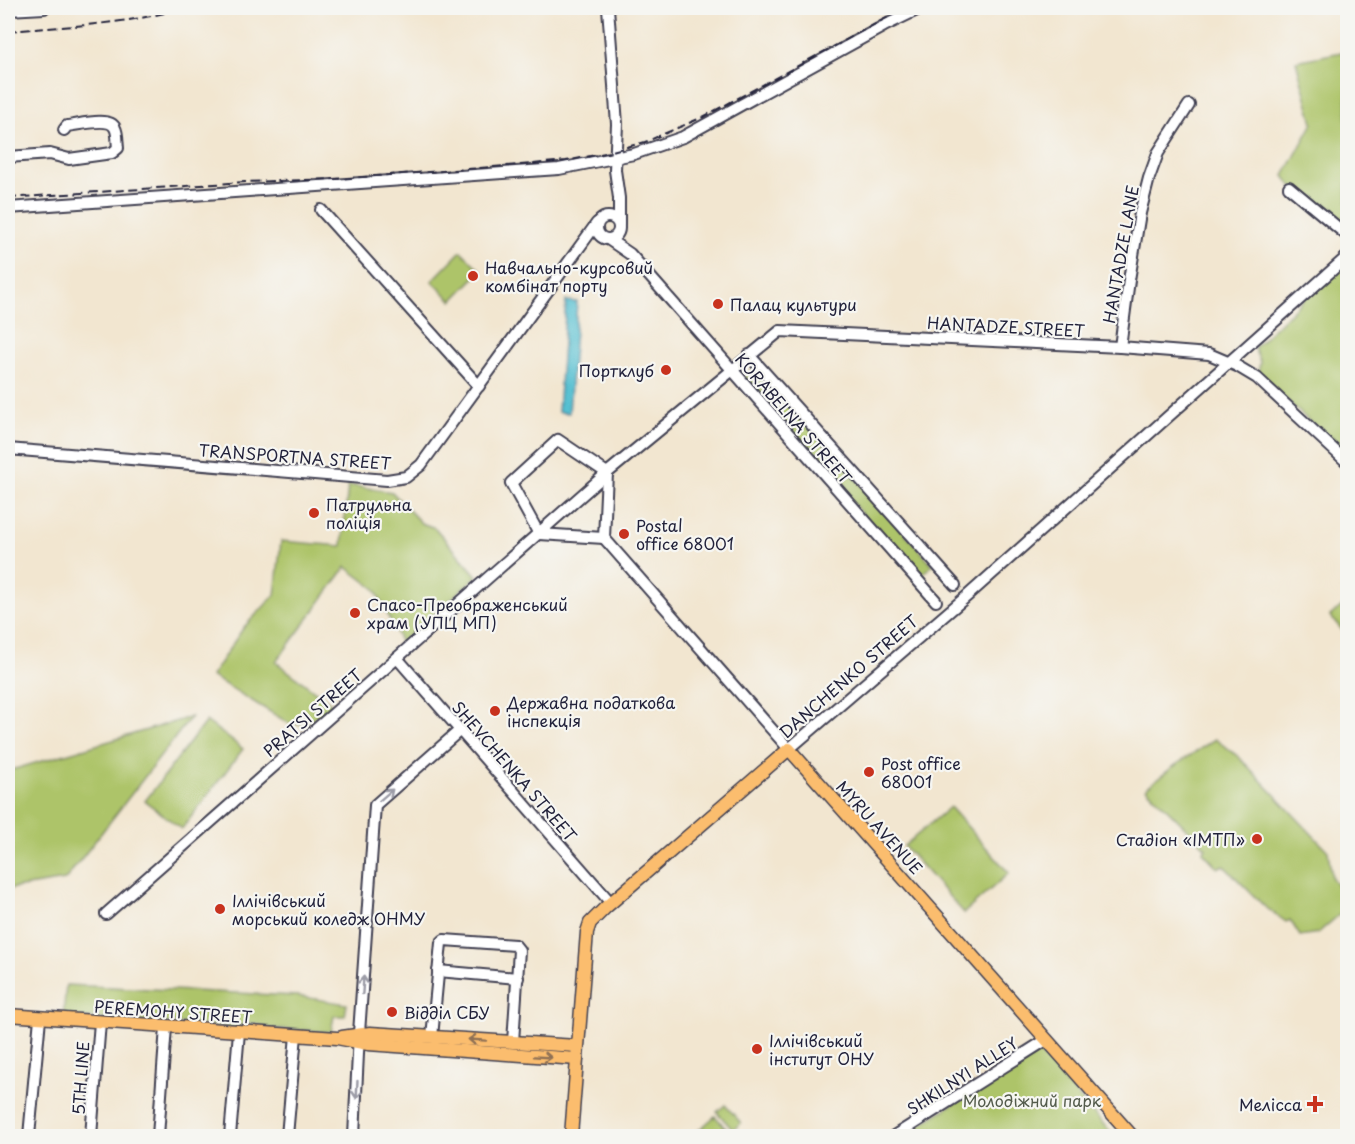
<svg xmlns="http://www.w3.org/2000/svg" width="1355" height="1144" viewBox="0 0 1355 1144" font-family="'Playpen Sans',sans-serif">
<rect width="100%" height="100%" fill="#f6f6f2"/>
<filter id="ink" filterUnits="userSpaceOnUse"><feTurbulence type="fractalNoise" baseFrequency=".0167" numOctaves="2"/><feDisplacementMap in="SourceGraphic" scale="12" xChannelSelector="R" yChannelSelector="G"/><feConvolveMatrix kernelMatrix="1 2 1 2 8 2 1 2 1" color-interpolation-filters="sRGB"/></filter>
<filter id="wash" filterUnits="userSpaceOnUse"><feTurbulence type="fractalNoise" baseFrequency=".008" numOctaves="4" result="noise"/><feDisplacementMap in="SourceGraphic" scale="24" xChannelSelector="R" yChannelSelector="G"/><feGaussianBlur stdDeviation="1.35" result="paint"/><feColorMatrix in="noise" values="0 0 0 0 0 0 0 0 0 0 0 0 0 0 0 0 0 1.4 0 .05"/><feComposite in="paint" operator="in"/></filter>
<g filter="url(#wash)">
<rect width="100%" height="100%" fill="#f2e6d0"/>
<g fill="#adc469" stroke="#687352" stroke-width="1.5">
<path d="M1347,51V232L1290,184L1284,176L1313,123L1296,61Z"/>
<path d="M461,251L481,271L452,301L432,281Z"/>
<path d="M1347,257V456L1258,374L1260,362L1254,348Z"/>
<path d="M756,366L933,565L918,577L742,379Z"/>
<path d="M348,485L392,492L421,523L435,528L477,576L401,643L375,589L346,567L276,662L333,705L306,724H290L211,676L244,627L275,595L281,541L342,546Z"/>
<path d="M1347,602V627L1343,631L1330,616Z"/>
<path d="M191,717L65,880L8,889V771Z"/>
<path d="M206,721L243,749L182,829L145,801Z"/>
<path d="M1215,739L1239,757L1328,851L1332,878L1347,900V908L1318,933L1300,936L1290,920L1286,922L1264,906L1223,865L1218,868L1203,852L1206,848L1146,788L1174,766Z"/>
<path d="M950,807L1009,873L964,913L904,846Z"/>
<path d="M66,985L297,996L347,1004L345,1016H334L331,1032L265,1028C257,1022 246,1022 237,1027L63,1017Z"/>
<path d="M1039,1052L1114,1136H902L996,1077Z"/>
<path d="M725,1105L741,1123L733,1130L717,1112Z"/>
<path d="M715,1116L728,1131L723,1136H692Z"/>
</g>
<path fill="#56c0d1" stroke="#3c7186" stroke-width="1.5" d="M566,301L577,302L569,413L558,412Z"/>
</g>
<g filter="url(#ink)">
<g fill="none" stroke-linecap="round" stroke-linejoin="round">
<g stroke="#413f51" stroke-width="14">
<g id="minor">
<path d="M608,8L617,124L615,170L619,198V225"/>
<path d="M8,10L44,8"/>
<path d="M8,157L50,154L69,159L112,153L118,148C117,142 118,133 115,128C110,116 78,125 67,126L64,130"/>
<path d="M1289,187L1348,236"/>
<path d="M8,208L559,169L634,154L683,137L884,26L921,8"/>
<path d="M321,210L479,386"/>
<circle cx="608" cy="228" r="11"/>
<path d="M608,239L630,254L936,601"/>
<path d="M1120,347L1129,280L1140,213L1149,178L1158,153L1189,105"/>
<path d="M749,355L955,585"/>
<path d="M8,449L387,480L406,477L421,465L597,223"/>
<path d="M539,534L511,483L558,440L607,473"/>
<path d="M539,534L604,538"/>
<path d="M604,538L789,749L966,597L1348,256"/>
<path d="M604,538L607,473"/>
<path d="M397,658L611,903"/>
<path d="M106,914L607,473L780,331L1120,347L1209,354L1237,366L1257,378L1348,463"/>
<path d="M438,971L518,978"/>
<path d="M432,1037L441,943L444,940L515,945L519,950L513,1042"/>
<path d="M29,1136L40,1018"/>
<path d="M91,1136L100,1022"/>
<path d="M158,1136L166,1027"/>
<path d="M230,1136L239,1032"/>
<path d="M287,1136L296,1035"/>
<path d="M354,1136L359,1033L375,805L459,731"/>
<path d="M894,1136L1046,1040"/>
</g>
</g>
<g stroke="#413f51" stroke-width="15">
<g id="major">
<path d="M8,1015L337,1038L368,1044L577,1059"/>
<path d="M342,1037L370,1033L577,1046"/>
<path d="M571,1136L587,932L590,923L606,907L789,749L1132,1136"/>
</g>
</g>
<use href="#minor" stroke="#fff" stroke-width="10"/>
<use href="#major" stroke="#fbbd6e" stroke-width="12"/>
<g stroke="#22223b" stroke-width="2" stroke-dasharray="9 4.5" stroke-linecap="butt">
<path d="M8,31C66,26 127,25 183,8"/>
<path d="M8,198L245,182L337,179L532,164L566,161L605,153L645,142L703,117L905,8"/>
</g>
</g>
<defs><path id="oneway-shaft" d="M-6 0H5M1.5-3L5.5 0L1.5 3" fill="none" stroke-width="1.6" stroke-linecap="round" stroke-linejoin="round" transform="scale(1.5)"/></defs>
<g stroke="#9c9ca7">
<use href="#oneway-shaft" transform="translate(386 795) rotate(-41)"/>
<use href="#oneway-shaft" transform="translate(363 985) rotate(-86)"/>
<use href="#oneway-shaft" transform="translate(357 1090) rotate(93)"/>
</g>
<g stroke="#8e7054">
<use href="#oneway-shaft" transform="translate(477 1040) rotate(-176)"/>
<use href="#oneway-shaft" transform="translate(543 1057) rotate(4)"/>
</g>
</g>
<g fill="#c8321e" stroke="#f6f6f2" stroke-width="2">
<circle cx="473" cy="276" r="6"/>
<circle cx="718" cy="304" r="6"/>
<circle cx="666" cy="370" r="6"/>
<circle cx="314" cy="513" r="6"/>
<circle cx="624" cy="534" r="6"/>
<circle cx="355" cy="613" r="6"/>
<circle cx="495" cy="711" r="6"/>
<circle cx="869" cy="772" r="6"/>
<circle cx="1257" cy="839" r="6"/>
<circle cx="220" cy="909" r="6"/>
<circle cx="392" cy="1012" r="6"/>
<circle cx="757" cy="1049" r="6"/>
<path d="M1312 1095h6v6h6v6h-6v6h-6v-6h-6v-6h6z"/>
</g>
<g text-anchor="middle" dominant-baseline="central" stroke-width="4.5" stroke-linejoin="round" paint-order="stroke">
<g font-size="16" fill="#22223b" stroke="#f6f6f2">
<text transform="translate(1120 254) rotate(-80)">HANTADZE LANE</text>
<text transform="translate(1006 326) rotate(3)">HANTADZE STREET</text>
<text transform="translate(794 418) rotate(49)">KORABELNA STREET</text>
<text transform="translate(295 456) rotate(4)">TRANSPORTNA STREET</text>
<text transform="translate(848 676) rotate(-41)">DANCHENKO STREET</text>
<text transform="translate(312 712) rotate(-41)">PRATSI STREET</text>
<text transform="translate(515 771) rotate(49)">SHEVCHENKA STREET</text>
<text transform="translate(880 827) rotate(48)">MYRU AVENUE</text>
<text transform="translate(173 1011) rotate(4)">PEREMOHY STREET</text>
<text transform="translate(962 1075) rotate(-33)">SHKILNYI ALLEY</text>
<text transform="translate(80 1078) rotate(-86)">5TH LINE</text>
</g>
<g font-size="16" fill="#22223b" stroke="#f6f6f2" text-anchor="start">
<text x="485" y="267">Навчально-курсовий<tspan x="485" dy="18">комбінат порту</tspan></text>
<text x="730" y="304">Палац культури</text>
<text x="654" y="370" text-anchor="end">Портклуб</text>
<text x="326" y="504">Патрульна<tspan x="326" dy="18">поліція</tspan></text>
<text x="636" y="525">Postal<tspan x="636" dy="18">office 68001</tspan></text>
<text x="367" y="604">Спасо-Преображенський<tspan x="367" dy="18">храм (УПЦ МП)</tspan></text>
<text x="507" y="702">Державна податкова<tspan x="507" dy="18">інспекція</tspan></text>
<text x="881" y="763">Post office<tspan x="881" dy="18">68001</tspan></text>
<text x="1245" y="839" text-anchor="end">Стадіон «ІМТП»</text>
<text x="232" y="900">Іллічівський<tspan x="232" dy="18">морський коледж ОНМУ</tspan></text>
<text x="404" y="1012">Відділ СБУ</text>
<text x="769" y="1040">Іллічівський<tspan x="769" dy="18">інститут ОНУ</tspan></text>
<text x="1302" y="1104" text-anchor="end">Мелісса</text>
</g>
<g font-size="16" fill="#535b4b" stroke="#f6f6f2">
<text x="1032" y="1100">Молодіжний парк</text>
</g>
</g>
<rect width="1355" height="1144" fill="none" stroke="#f6f6f2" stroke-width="30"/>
</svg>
